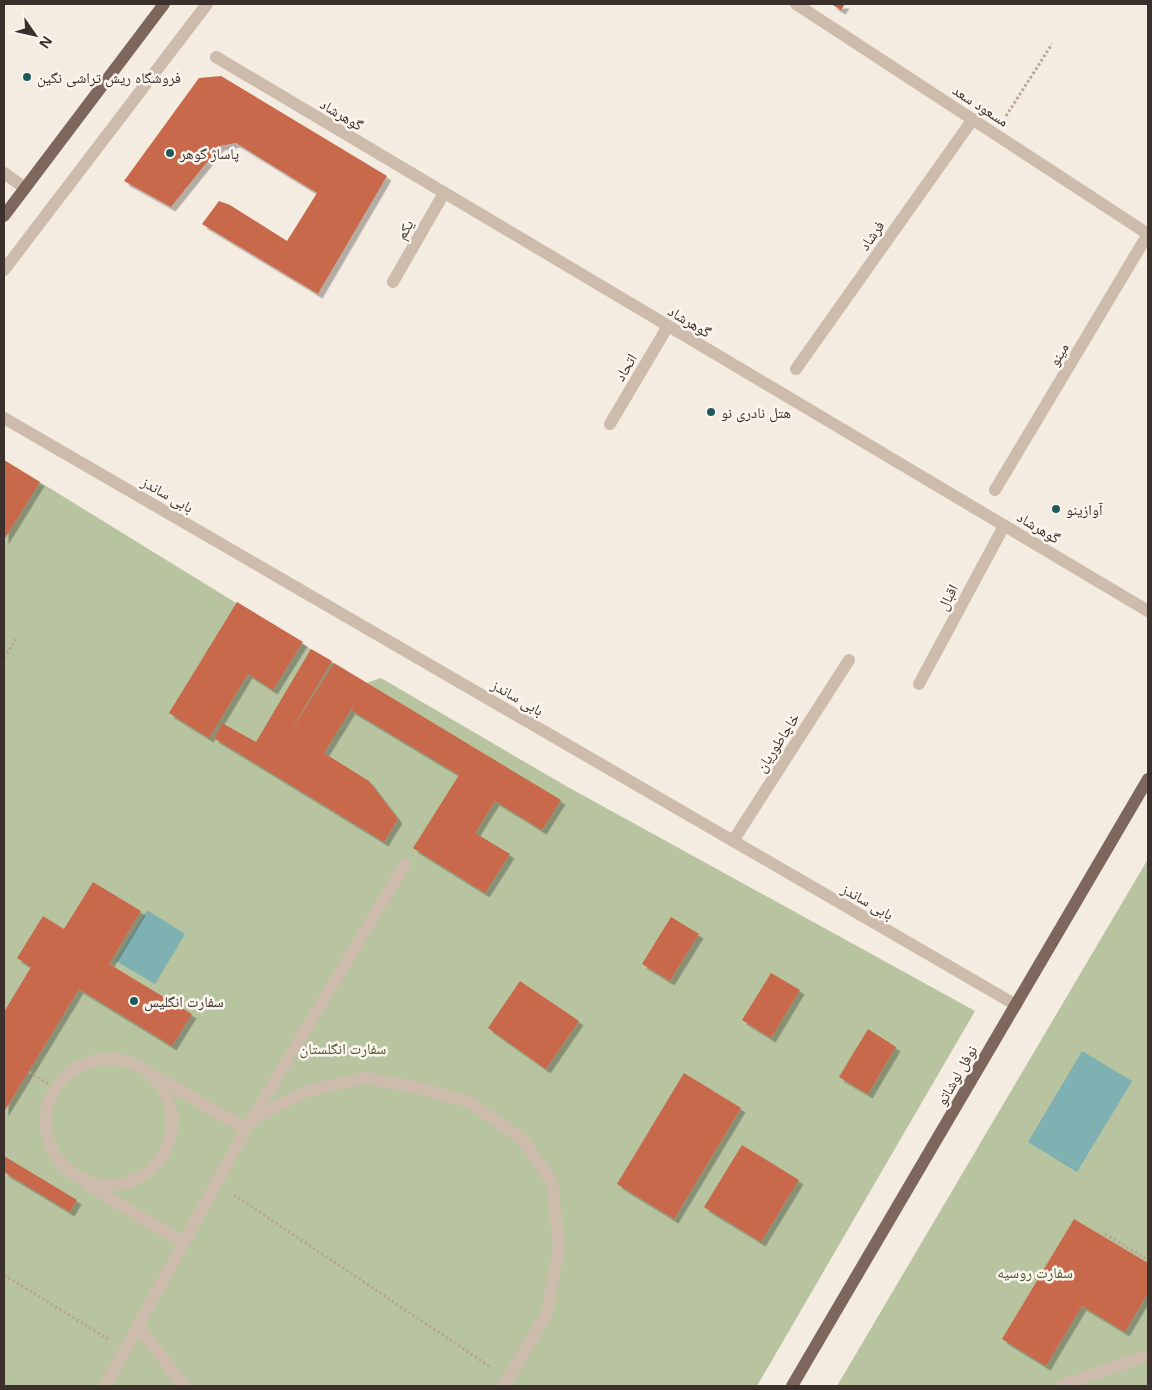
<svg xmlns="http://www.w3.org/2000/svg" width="1152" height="1390" viewBox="0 0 1152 1390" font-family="'Open Sans','Noto Naskh Arabic',sans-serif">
<defs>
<filter id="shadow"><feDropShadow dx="4.5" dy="4.5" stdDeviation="0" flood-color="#0004"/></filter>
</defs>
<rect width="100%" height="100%" fill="#f4ebe1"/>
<g fill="#b8c4a0">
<path d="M4,460L366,683L381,678L566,786L975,1011L757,1386H4Z"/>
<path d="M1148,859V1386H837Z"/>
</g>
<g fill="#7fb0b2">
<path d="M147,910L185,934L155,984L116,961Z"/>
<path d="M1082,1051L1132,1081L1077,1172L1028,1142Z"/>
</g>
<g fill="#c8694b" filter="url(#shadow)">
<path d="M831,4H845L841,10Z"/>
<path d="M221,76L387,176L318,294L202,224L219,201L230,205L287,241L317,193L236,143L220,146L171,207L124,181L199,78Z"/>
<path d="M4,460L40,482L4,540Z"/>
<path d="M237,602L303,642L273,690L248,674L209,738L169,713Z"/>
<path d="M311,649L332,661L287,737L334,663L561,800L542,830L495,801L475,833L510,854L485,893L413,848L459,775L351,710L361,693L324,753L369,781L398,819L384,842L214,738L222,723L256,742Z"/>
<path d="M93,882L141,911L109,964L192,1014L172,1046L79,989L4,1112V1012L31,967L17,958L43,916L64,929Z"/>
<path d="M671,917L699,934L670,981L642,964Z"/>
<path d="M771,973L800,990L771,1038L742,1020Z"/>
<path d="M520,981L579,1021L546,1069L488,1028Z"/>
<path d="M868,1029L896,1047L868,1094L839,1077Z"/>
<path d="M684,1073L741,1108L674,1219L617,1184Z"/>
<path d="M742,1145L799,1180L761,1242L704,1207Z"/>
<path d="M4,1156L77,1200L70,1212L4,1172Z"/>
<path d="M1074,1219L1148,1263V1293L1125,1332L1082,1306L1046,1366L1002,1339Z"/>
</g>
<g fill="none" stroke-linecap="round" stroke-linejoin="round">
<g stroke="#b9a596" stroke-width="3" stroke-dasharray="2.5 2.5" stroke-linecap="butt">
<path d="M1006,116L1052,44"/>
<path d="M4,658L16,639"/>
<path d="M29,1072L55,1088"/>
<path d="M234,1195L492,1368"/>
<path d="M1105,1234L1148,1260"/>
<path d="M4,1275L108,1339"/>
</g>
<g stroke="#cdbbac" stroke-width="12">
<path d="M796,4L1148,234"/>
<path d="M216,57L1148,611"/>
<path d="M4,173L25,188"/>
<path d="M4,270L207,4"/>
<path d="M393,282L444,193"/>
<path d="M796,369L973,119"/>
<path d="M4,418L1016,1005"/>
<path d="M610,424L668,326"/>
<path d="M995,490L1148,234"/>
<path d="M919,684L1004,526"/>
<path d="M733,841L849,660"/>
<circle cx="109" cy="1122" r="63"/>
<path d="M157,1077L246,1129"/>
<path d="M253,1119L307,1091L365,1078L415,1087L469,1102L522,1139L552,1182L559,1247L547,1313L504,1386"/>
<path d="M90,1186L184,1243"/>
<path d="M139,1327L184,1386"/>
<path d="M105,1386L246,1129L405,864"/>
<path d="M1060,1386L1148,1355"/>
</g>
<g stroke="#7d675c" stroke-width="12">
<path d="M4,216L164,4"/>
<path d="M792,1386L1148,779"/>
</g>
</g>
<g fill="#1f5a5e" stroke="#fbf5ee" stroke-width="2">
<circle cx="27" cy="77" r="5"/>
<circle cx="170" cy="153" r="5"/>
<circle cx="711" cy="412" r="5"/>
<circle cx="1056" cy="509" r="5"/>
<circle cx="134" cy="1001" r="5"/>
</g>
<g text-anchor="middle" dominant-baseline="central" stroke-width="5" stroke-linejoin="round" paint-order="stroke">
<g font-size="15" fill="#3b302b" stroke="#fbf5ee" text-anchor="start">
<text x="37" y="77">فروشگاه ریش تراشی نگین</text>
<text x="180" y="153">پاساژ گوهر</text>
<text x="721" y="412">هتل نادری نو</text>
<text x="1066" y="509">آوازینو</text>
<text x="144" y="1001">سفارت انگلیس</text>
</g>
<g font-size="15" fill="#3b302b" stroke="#fbf5ee">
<text transform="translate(981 105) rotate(33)">مسعود سعد</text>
<text transform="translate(342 114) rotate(31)">گوهرشاد</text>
<text transform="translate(404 229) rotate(-60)">یکم</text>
<text transform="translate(871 235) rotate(-55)">فرشاد</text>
<text transform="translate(690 321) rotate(31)">گوهرشاد</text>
<text transform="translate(1058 354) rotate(-59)">مینو</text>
<text transform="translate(625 367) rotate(-59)">اتحاد</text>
<text transform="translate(168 494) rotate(30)">بابی ساندز</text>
<text transform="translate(1039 527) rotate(31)">گوهرشاد</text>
<text transform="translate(947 597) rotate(-62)">اقبال</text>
<text transform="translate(518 697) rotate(30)">بابی ساندز</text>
<text transform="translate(777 742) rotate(-57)">خاچاطوریان</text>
<text transform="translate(868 901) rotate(30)">بابی ساندز</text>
<text transform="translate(956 1075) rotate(-60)">نوفل لوشاتو</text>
</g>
<g font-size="15" fill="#4a5a2e" stroke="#fbf5ee">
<text x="343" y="1048">سفارت انگلستان</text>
<text x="1035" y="1272">سفارت روسیه</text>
</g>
</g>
<rect width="1152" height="1390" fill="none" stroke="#3b302b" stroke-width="10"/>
<g transform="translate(35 35) rotate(124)" stroke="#fbf5ee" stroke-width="4" paint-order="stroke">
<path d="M0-4L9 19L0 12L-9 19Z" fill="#3b302b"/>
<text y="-8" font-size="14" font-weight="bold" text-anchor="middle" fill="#3b302b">N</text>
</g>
</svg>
